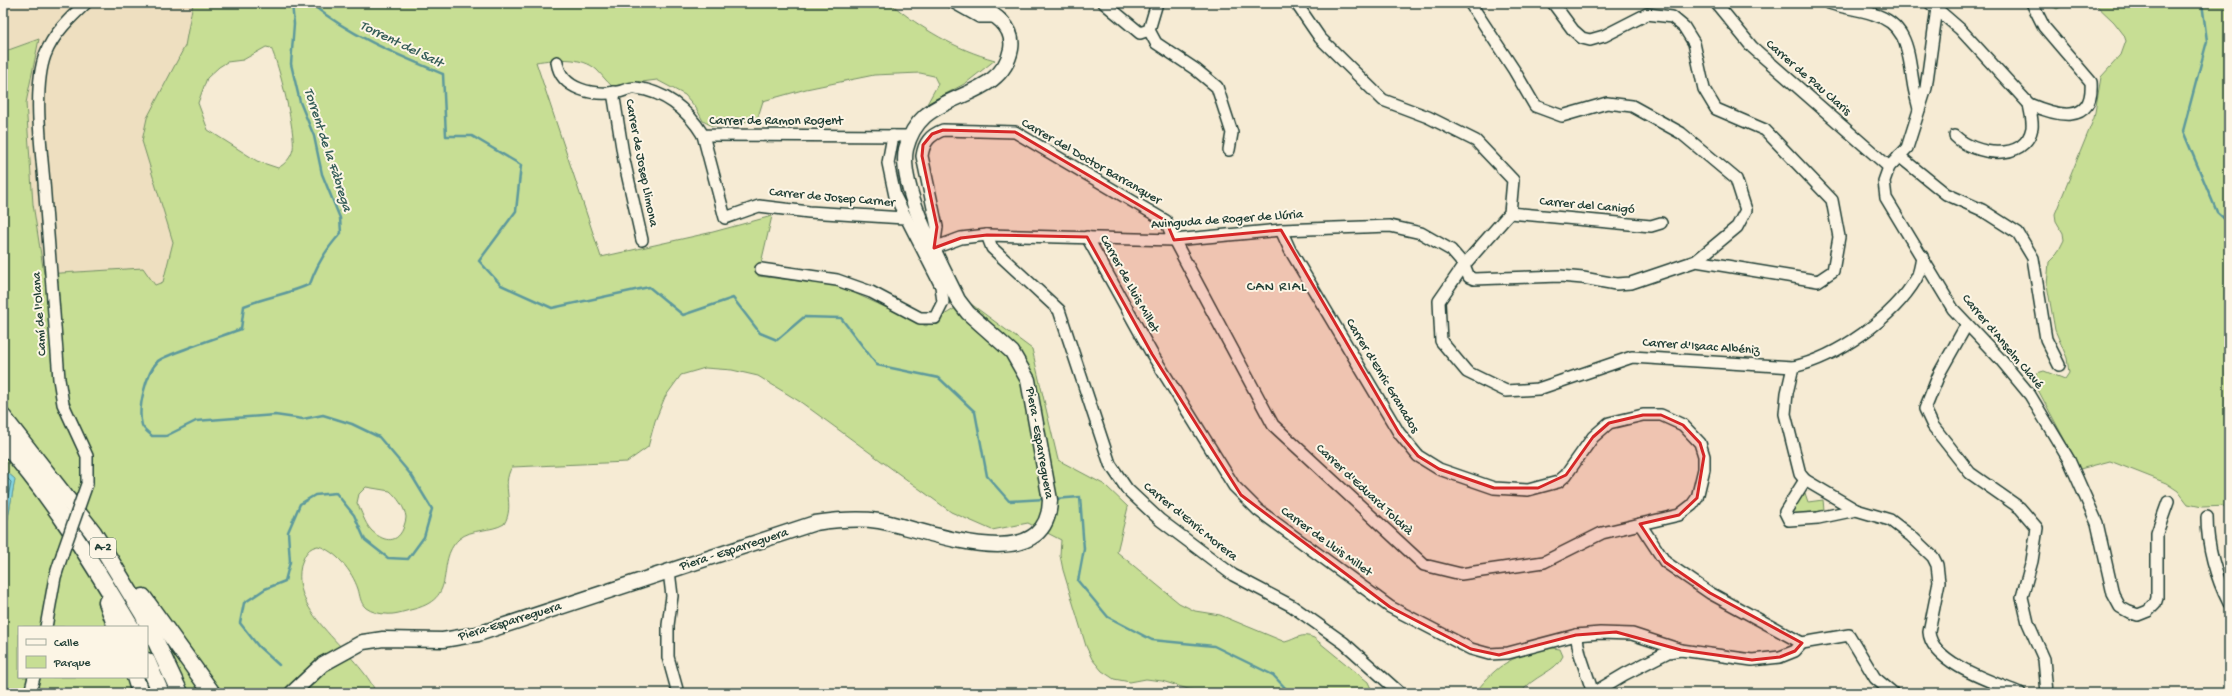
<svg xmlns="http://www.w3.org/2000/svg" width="2232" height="696" viewBox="0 0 2232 696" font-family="'Gochi Hand',sans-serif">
<rect width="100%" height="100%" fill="#f6ebd4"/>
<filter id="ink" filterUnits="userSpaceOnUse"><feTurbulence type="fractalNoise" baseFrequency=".025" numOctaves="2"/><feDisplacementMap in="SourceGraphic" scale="8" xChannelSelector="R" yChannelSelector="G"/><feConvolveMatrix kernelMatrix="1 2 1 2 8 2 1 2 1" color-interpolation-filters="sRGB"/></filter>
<g filter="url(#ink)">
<path fill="#eedfc0" d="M3,3H193L185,46L142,140L173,242L163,282L154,285L62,274L44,275L33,204L26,103L38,39L3,52Z"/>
<g fill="#c7de94" stroke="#738e64" fill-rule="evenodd">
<path d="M193,3H890C922,29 955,49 995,60L966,83L927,104L938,84L934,76L920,73L874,75L806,89L763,101L757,120L712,126L703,121L696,108L685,95L657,80L612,86C606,81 602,75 597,70C582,56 555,59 536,62L601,257L713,232L772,216L758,276L839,286L926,326L967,301L1032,349L1058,460L1105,485L1128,507L1117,552L1179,603L1195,611L1220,615L1285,642C1297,639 1301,632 1314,638L1368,682L1373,693H1201L1162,681L1146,679L1130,682L1114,679L1102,671L1092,659L1086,646L1063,570L1060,555L1061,540L1028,523L992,530L951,512L802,403L758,376L732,370L705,368L681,375L665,397L655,421L648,447L627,462L512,467C500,486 516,505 504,524C491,532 472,528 459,539C433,563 462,599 410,610C402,612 394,615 386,614C380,614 371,612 366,608C360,603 360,595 358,589C352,571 336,551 318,546C309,547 305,554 302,562C286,614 360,652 376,693H3V545L15,479L3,469V52L39,39L26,103L33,204L44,274L143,268L155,285L163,282L173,242L142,141L147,118L185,46ZM266,47L271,48C279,64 296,133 293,149C291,158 285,164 278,168L257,161L208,130L198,103L207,78L219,67L227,62L243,60ZM366,487L390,491C397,497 405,508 406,517C406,521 404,525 403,529C396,545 382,541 371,530C364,522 362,512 357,503L359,494ZM19,627H147V677H19Z"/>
<path d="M2046,3H2068L2057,9Z"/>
<path d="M2094,3H2229L2227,74L2229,86V506L2202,507L2188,504L2178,491L2166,483L2110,461L2080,469L2036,386L2034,380L2037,373L2044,371L2065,379L2069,373L2067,358L2055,330L2047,285L2049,262L2057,254L2064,240L2063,233L2056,221L2055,214L2094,118L2101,77L2121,55L2126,41L2124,35L2114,22Z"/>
<path d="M1805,493L1808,502L1823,500L1824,510L1796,517L1793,508Z"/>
<path d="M1553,648L1560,649L1563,656C1556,672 1532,676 1521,693H1475C1499,662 1514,655 1553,648Z"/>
</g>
<path fill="#86d6e2" stroke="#5d999c" d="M3,469L15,479L3,545Z"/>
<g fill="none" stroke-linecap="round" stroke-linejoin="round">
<path stroke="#487a7a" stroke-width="1" d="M3,474L11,482L3,523"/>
<g stroke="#5d999c" stroke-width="2.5">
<path d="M310,3C351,36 395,54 443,74L446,136H472L521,165L516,211L479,261L501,285L552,308L649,287L683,315L733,298L760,333L777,340L804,317L841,318L877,365L939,378L975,412L987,476L1009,501L1045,499"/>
<path d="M2202,3L2207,41L2183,131L2217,212L2229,223"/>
<path d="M1054,499L1080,497L1084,549L1078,581L1108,617L1152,640L1214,646L1273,675L1290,693"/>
<path d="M279,665L258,646L240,623L244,603L265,589L285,581L290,562L288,532L300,504L315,495L336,493L354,515L365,540L388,558L408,559L424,537L432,509L412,476L379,437L352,424L323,415L303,419L275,415L196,421L166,436H152C149,433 143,429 142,425C137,409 146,373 158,361C164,355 228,334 241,329L244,306C266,297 289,294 310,284C317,264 326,249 341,233L340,218L322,174L314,136L300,102L291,64L294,24L292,3"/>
</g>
<g stroke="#1f3d34" stroke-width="14">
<g id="minor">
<path d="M86,3C70,18 53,34 45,55C33,88 41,147 44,182C49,248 54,313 59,379L63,404L87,456V484"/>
<path d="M954,3L979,17H998"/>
<path d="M1104,3L1140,33L1149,30L1157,3"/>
<path d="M1296,3L1320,38L1383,100L1428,117L1476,141L1513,180L1510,213L1464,265L1439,301L1441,341L1467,372L1506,391L1538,389L1632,357L1793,367"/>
<path d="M1553,3L1573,30L1582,38L1590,40L1604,36L1647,14L1672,17L1684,27L1694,43L1704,89L1716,109L1765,130L1832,200L1839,237L1833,271L1818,281L1696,261"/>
<path d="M1716,3L1752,47L1889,167"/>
<path d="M1829,3C1843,8 1859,9 1873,14C1908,24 1908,52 1913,82C1914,91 1917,100 1919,109"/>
<path d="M1930,3L1960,29L2029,104C2030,111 2033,120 2032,128C2025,163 1974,155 1955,136"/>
<path d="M1937,8L1926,88L1907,148L1889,167L1884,181L1886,198L1953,309L2001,360L2030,395L2069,460L2097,523L2113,594L2120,607L2129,612L2138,615L2148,611L2155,604L2157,598V533L2168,502"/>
<path d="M1149,30L1156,43L1195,69L1217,87L1232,133L1229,150"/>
<path d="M557,62C561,90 594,96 618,92C624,91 630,87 636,88C666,92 687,109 703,135L910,136"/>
<path d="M613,92L624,160L642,240"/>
<path d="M2029,104C2055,115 2094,127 2091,82L2044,27L2032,3"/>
<path d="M703,135L725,218L759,206L809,212L904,218"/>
<path d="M1899,156L1946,194L1982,210L2018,233L2033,258L2046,339L2059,365"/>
<path d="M1510,213L1651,226L1661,223"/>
<path d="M987,235L992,248L1059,310L1110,464L1127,489L1160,520L1233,575L1292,606L1344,643L1400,693"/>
<path d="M1087,237L1152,354L1234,486L1258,510L1390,607L1471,649L1489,654L1508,653L1576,635L1600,633L1632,634L1681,650"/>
<path d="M934,248L937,227L922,156C924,142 930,135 943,130L1015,132L1166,221L1174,240L1273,425L1424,565L1461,574L1544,562L1602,533L1679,515L1692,505L1697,498L1704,469V456L1700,443L1683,425L1661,415H1643L1609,423L1593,437L1566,475L1558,482L1528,490L1494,488L1439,469L1418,456L1399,433L1290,250L1281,230"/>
<path d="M934,248L961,238L987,235L1174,240L1281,230L1390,226L1421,233L1451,250L1464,265L1469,277L1474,279L1560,276L1583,278L1616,284L1631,283L1696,261L1737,227L1746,210L1736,179L1681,133L1632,106L1607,103L1562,116L1535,106L1514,70L1470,3"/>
<path d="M1922,256C1921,264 1920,272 1916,279C1893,318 1837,357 1793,367L1787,393L1785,414L1800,474L1805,480L1856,510L1890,520L1911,536L1933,557L1937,565L1939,582L1929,632C1931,663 1995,683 2020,693"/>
<path d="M761,269L837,280L871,292L920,318H935L943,302L941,286L895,196L888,163L893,136"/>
<path d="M1967,324L1940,372L1925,409L1933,426L1970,473L2020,508L2037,528L2032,561L2022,597L2028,623L2044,659L2047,693"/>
<path d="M1805,480L1785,512L1789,520L1818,518L1856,510"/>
<path d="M2207,517C2207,545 2216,578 2229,603"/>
<path d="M1640,524L1665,562L1710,593L1802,643L1849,635L1875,678L1893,693"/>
<path d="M669,571L672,596L668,625V657L678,693"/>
<path d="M46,627L55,577L63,552"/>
<path d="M1576,635L1580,654L1593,693"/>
<path d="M30,693L34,677"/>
<path d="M1593,693L1625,674L1668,652L1681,650L1752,660L1780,657L1795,651L1802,643"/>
</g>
</g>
<g stroke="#1f3d34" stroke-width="17">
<path id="major" d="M292,693L323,664L363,642L383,639L443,640L478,634L815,523C836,520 858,518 879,521C923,528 1048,582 1050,500L1028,380L1012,352L968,313L958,300C941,264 898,188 906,149C909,137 916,124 925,116C953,92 1003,92 1011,49C1015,25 992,13 974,3"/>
</g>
<g stroke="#1f3d34" stroke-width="19">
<g id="highway">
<path d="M3,417L93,532L143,614L180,693"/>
<path d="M3,442C53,498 92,562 131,627"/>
<path d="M143,597L212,693"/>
<path d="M107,602L116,627"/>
<path d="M147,661L161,693"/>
<path d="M135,677L140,693"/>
</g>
</g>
<use href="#minor" stroke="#fcf5e5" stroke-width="11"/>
<use href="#major" stroke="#fcf5e5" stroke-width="14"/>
<use href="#highway" stroke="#fcf5e5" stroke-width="16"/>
<g stroke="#1f3d34" stroke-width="14" stroke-linecap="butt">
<path id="minor-bridge" d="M63,552L87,484"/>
</g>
<use href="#minor-bridge" stroke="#fcf5e5" stroke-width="11"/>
</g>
</g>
<path fill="#d62828" fill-opacity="0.2" stroke="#d62828" stroke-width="3" stroke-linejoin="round" d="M943,130L1015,132L1166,221L1174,240L1281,230L1399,433L1418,456L1439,469L1494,488H1538L1566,475L1593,437L1609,423L1643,415H1661L1683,425L1700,443L1704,456L1697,498L1679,515L1640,524L1665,562L1710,593L1802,643L1795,651L1780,657L1752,660L1681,650L1616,632L1576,635L1499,655L1471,649L1390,607L1241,495L1152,354L1087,237L987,235L961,238L934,248L937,227L922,156L923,145L932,134Z"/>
<g text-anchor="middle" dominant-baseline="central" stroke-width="4" stroke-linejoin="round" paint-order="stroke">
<rect fill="#fcf5e5" stroke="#617469" stroke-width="1" x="90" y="538" width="26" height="20" rx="3"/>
<g font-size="12" font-weight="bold" fill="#1f3d34">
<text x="103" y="548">A-2</text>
</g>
<g font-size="13" fill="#1f3d34" stroke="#fcf5e5">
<text transform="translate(1808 78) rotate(41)">Carrer de Pau Claris</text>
<text x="776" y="121">Carrer de Ramon Rogent</text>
<text transform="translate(1091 162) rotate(30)">Carrer del Doctor Barranquer</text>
<text transform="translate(641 163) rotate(79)">Carrer de Josep Llimona</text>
<text transform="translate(832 198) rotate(5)">Carrer de Josep Carner</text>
<text transform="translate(1587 206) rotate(5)">Carrer del Canigó</text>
<text transform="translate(1227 220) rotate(-4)">Avinguda de Roger de Llúria</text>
<text transform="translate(1129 284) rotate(61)">Carrer de Lluis Millet</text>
<text transform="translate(40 314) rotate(-94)">Camí de l'Olana</text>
<text transform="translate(2002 342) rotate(50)">Carrer d'Anselm Clavé</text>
<text transform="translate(1701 347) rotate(4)">Carrer d'Isaac Albéniz</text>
<text transform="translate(1382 376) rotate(59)">Carrer d'Enric Granados</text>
<text transform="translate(1039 443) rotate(80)">Piera - Esparreguera</text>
<text transform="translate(1364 490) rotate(43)">Carrer d'Eduard Toldrà</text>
<text transform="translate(1190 522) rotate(39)">Carrer d'Enric Morera</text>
<text transform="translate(1326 542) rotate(36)">Carrer de Lluis Millet</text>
<text transform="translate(734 550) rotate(-18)">Piera - Esparreguera</text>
<text transform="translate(510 622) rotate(-17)">Piera-Esparreguera</text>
</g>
<g font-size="14" font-style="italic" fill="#345c57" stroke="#fcf5e5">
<text transform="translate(401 45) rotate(26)">Torrent del Salt</text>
<text transform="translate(327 150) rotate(72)">Torrent de la Fàbrega</text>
</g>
<g font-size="14" letter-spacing="1" fill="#1f3d34" stroke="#fcf5e5">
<text x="1277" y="287">CAN RIAL</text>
</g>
</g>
<rect width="2232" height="696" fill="none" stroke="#fcf5e5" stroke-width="16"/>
<rect x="8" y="8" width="2216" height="680" fill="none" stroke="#1f3d34" stroke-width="1.5" filter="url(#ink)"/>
<rect x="18" y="626" width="130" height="52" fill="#fcf5e5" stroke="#a4ab9e"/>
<rect x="26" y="639" width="20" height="6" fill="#fcf5e5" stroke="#a4ab9e"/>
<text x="54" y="646" font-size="12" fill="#1f3d34">Calle</text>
<rect x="26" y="656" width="20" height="12" fill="#c7de94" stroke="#a4ab9e"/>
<text x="54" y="666" font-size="12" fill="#1f3d34">Parque</text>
</svg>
